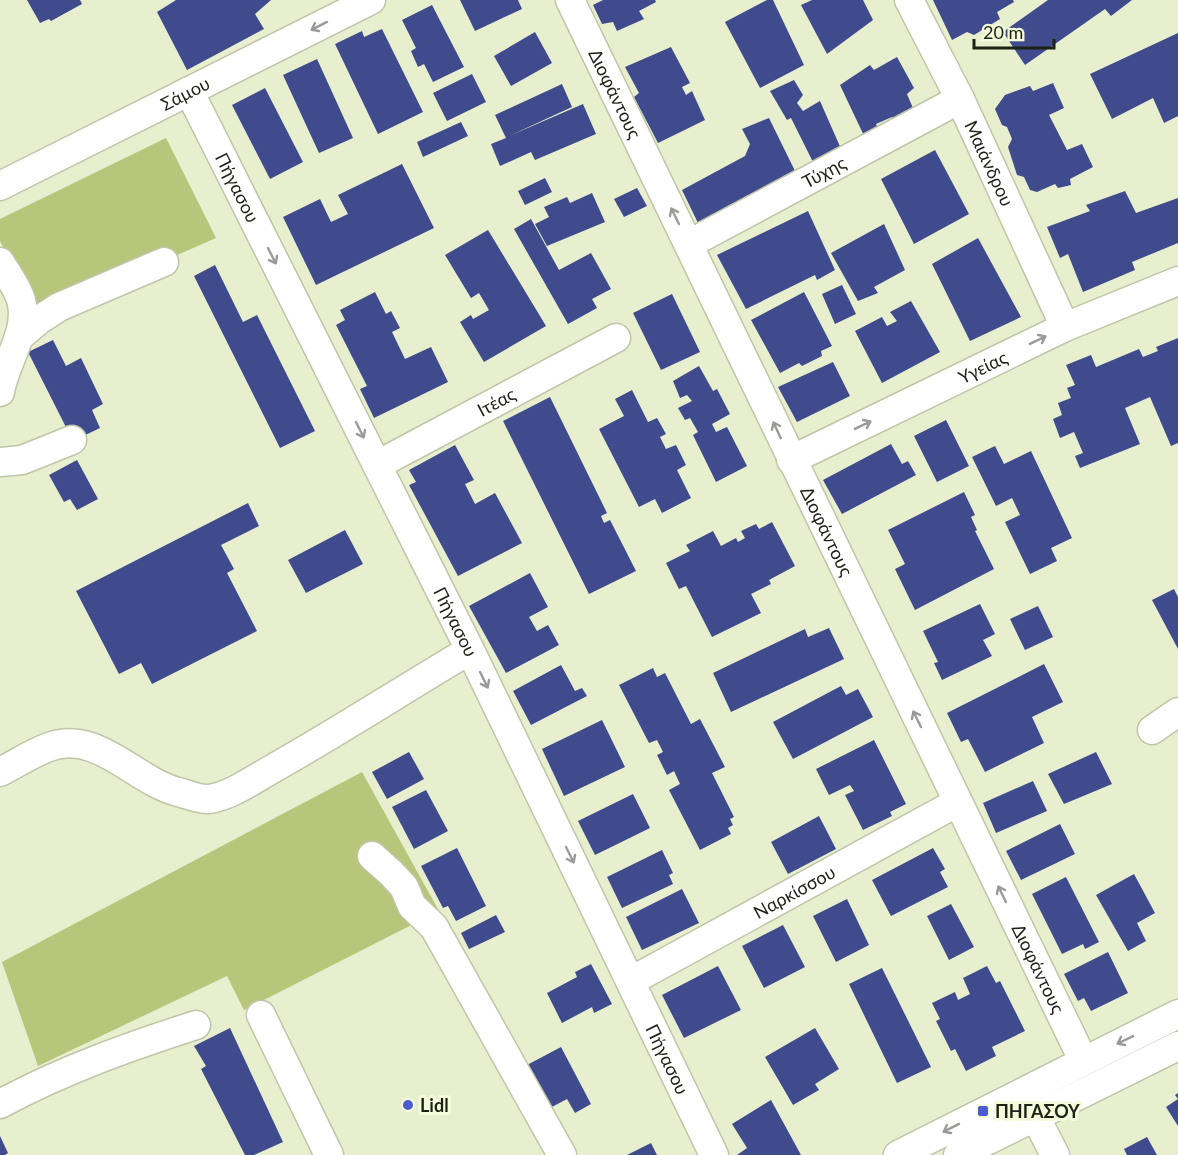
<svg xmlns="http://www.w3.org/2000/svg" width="1178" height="1155" viewBox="0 0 1178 1155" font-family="Lato,sans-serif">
<rect width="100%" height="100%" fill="#e7efcf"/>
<g fill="#b7c67b">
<path d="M166,138L216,238L38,316L0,241V219Z"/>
<path d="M362,772L439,911L244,1010L227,976L38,1066L2,962Z"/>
</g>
<g fill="#3f4b8c">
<path d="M27,0H80L82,4L51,21L49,19L40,23Z"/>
<path d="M176,0H271L255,14L264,29L187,70L157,12Z"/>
<path d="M460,0H518L522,9L475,31Z"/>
<path d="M603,0H655L656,2L639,11L644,19L617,31L613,22L602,24L593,5Z"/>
<path d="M767,0H773L804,65L760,88L725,22Z"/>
<path d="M812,0H863L873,20L827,54L801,5Z"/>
<path d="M933,0H1013L1014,2L997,12L1000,19L974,35L967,32L952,40Z"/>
<path d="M1048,0H1132L1111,16L1105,9L1025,65L1003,32Z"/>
<path d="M432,5L464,67L433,82L424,64L418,67L411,51L416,48L402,20Z"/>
<path d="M382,29L423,112L378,134L335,44L362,31L364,37Z"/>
<path d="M535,32L552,63L511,86L494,56Z"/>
<path d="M1178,33V116L1164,123L1153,98L1112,119L1090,74Z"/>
<path d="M671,47L690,83L682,87L686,95L692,91L705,120L658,143L634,97L639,93L625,67Z"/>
<path d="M897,57L914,88L907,94L915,113L897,122L892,117L876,124L879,132L866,140L840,85L870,65L874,70Z"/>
<path d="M317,59L353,138L319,153L283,75Z"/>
<path d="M472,74L486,102L447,121L433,93Z"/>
<path d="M794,80L803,95L797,103L803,111L820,101L842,151L814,164L791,118L787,120L770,91Z"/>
<path d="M1053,83L1064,108L1049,115L1067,150L1082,144L1093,167L1070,179L1071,185L1058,188L1055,184L1037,192L1030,190L1024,177L1017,175L1008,147L1012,139L1007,127L1002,125L995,109L1005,95L1030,86L1033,91Z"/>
<path d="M562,84L572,107L509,136L583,104L596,134L535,160L531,152L500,166L491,144L506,138L495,115Z"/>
<path d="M265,88L303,162L270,179L232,105Z"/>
<path d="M769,118L796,173L698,223L682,190L745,156L750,144L742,129Z"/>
<path d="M461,122L468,136L423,157L417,142Z"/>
<path d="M935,150L969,214L914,244L881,179Z"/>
<path d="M402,164L434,228L316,285L283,217L320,199L331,222L348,214L338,195Z"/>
<path d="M545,178L552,192L525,205L518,191Z"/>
<path d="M637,188L647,206L624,217L614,199Z"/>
<path d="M1125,191L1136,213L1178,198V243L1132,262L1135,270L1083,292L1068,254L1060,258L1047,227L1090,211L1086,205Z"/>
<path d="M592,193L605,222L547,246L535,224L549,217L544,207L567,197L570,203Z"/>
<path d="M808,211L835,270L817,280L815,275L746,309L717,255Z"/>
<path d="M531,219L559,270L591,253L611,289L592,299L597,308L568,324L514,229Z"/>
<path d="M884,224L905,270L874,287L878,293L858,301L831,253Z"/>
<path d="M488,230L546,326L484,362L460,322L471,315L473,319L489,310L479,293L471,298L445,255Z"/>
<path d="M978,238L1021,317L970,341L932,264Z"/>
<path d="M215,265L243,322L257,315L315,431L280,448L194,276Z"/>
<path d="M842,285L856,314L835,324L822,294Z"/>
<path d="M375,292L386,314L391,311L400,328L392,332L405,359L431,347L448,382L374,418L360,389L367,386L336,325L345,320L340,310Z"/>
<path d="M804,292L832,346L821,351L822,356L802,366L799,363L780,373L751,320Z"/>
<path d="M672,294L700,352L661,370L633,313Z"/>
<path d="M911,301L940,352L882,383L855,331L882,317L887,326L897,321L890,312Z"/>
<path d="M1178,338V443L1171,446L1150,397L1125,408L1140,444L1080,468L1075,456L1083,453L1074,432L1060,438L1053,419L1062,415L1058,403L1071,398L1067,388L1075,385L1066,365L1091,355L1096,367L1139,349L1143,357L1158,351L1156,347Z"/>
<path d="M53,340L66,366L81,358L103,404L92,410L100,428L73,441L28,352Z"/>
<path d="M833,362L850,396L797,422L778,387Z"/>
<path d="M699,366L713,391L717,389L730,414L712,424L716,432L727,427L747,466L716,482L693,435L698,432L690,418L685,420L678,408L692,401L687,395L680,398L673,381Z"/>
<path d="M632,390L648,422L657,418L666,434L660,437L666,449L676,445L686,465L677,470L691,498L662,513L655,499L639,507L599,429L624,416L615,399Z"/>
<path d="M550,397L607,513L601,516L604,523L610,520L636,571L589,594L503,421Z"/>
<path d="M946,420L969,466L937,482L914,436Z"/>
<path d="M891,444L902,464L908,461L916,475L842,514L823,480Z"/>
<path d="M455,445L474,480L465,484L475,504L495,493L522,543L458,576L409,485L416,482L409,470Z"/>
<path d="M995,446L1004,464L1031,451L1072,538L1051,548L1057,561L1030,574L1005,522L1020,515L1012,498L996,506L972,457Z"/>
<path d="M77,460L98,499L77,510L70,499L64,502L49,475Z"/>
<path d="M964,492L975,515L971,517L977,530L975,531L994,569L915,610L895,569L905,564L888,530Z"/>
<path d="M248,503L259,526L221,545L234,569L227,573L257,631L152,684L141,663L119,674L76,591Z"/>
<path d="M772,522L795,566L769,580L771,584L751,594L761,613L712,637L686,586L679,589L666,563L690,551L686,545L713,531L721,546L736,538L738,542L745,538L741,531L756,524L759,529Z"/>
<path d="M345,530L363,564L306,593L288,560Z"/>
<path d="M530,573L548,607L529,617L537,631L548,625L559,645L506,673L469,606Z"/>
<path d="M1174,589L1178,597V649L1152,600Z"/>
<path d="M980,604L995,634L983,640L992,656L942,680L934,663L938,662L923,631Z"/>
<path d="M1038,606L1053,637L1025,650L1010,619Z"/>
<path d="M829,628L844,659L731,712L713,673L805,629L808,637Z"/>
<path d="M1044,664L1063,702L1032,717L1044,743L985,772L968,739L961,742L947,713Z"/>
<path d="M561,665L575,691L582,688L587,696L531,725L513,691Z"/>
<path d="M653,668L657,677L665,673L691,724L700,719L725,767L712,773L734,817L730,819L733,825L728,828L731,834L700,850L669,790L680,784L674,771L667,775L657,755L663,752L657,740L649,743L619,685Z"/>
<path d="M841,686L846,695L858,689L873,717L793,759L773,722Z"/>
<path d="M602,720L625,767L564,796L542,749Z"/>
<path d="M874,740L906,804L890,812L892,816L863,830L845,795L854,791L850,785L829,795L816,769Z"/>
<path d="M409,752L424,779L387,799L372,772Z"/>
<path d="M1096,752L1112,784L1064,804L1048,774Z"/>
<path d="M1033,781L1047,811L996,833L983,803Z"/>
<path d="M426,790L448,831L414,849L392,807Z"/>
<path d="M633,794L650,828L595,855L578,821Z"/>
<path d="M819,816L836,849L788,874L771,842Z"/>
<path d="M1060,824L1075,854L1021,880L1006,851Z"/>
<path d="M457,848L486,906L456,921L448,906L443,908L421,866Z"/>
<path d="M933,848L945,869L940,872L948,887L891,916L872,880Z"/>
<path d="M662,850L673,873L669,875L673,884L622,908L607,877Z"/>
<path d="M1134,874L1155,913L1137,923L1146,941L1128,951L1096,895Z"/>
<path d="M1066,877L1099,942L1085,949L1083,944L1062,954L1032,894Z"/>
<path d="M682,889L699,923L642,950L626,917Z"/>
<path d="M847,899L869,945L836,962L813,916Z"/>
<path d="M951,904L974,947L949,960L927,916Z"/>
<path d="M496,915L505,932L469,949L461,933Z"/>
<path d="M783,925L805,967L764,988L742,946Z"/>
<path d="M1108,952L1128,993L1091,1011L1084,998L1078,1001L1064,974Z"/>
<path d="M591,964L612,1004L594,1013L592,1007L562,1023L547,993L577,977L575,972Z"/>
<path d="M718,966L741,1010L684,1038L662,995Z"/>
<path d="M987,966L996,983L1000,981L1025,1031L992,1047L996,1056L966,1071L955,1049L951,1051L936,1021L940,1019L932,1003L955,992L958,1000L970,994L963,978Z"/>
<path d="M882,968L931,1067L897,1083L849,984Z"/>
<path d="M230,1028L283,1142L254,1155H245L201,1069L206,1066L194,1046Z"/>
<path d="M815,1028L839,1069L815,1084L819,1090L793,1105L765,1057Z"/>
<path d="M561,1047L591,1104L575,1113L567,1099L550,1108L527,1065Z"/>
<path d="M1178,1093V1126L1166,1107L1178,1099L1175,1095Z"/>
<path d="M771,1100L801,1155H737L747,1148L732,1124Z"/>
<path d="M0,1136L8,1153L5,1155H0Z"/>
<path d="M1147,1137L1157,1155H1127L1124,1149Z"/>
<path d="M651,1143L657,1155H627Z"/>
</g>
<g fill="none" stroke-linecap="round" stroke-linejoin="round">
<g stroke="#bfc6a7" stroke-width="31">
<g id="minor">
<path id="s1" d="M570,0L1083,1060"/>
<path id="s2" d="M909,0L960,99L1065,327"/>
<path id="s3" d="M189,91L470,650L714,1155"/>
<path id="s4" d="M0,186L371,0"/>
<path id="s5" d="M689,244L960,99"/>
<path d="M0,262C7,274 17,287 21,300C30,331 5,361 0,392"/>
<path d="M19,337L39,320L59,307L164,262"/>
<path id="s6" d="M791,460L1065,327L1178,281"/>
<path d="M1,462L22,460L72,440"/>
<path id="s7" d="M377,465L616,338"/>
<path d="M1152,730L1178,712"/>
<path d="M0,772C16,764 32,753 49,747C97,729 135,781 178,792C187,794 199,800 209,799C229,797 256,778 274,768C341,730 404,689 470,650"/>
<path d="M372,856L391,873L404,887L412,906L434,927L562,1155"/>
<path id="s8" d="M631,981L958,802"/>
<path d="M261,1015L329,1155"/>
<path d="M0,1104C63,1070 128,1047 196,1025"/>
<path d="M1036,1118L1055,1155"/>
<path d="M898,1155L1178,1014"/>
<path d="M958,1155L1178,1046"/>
</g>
</g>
<use href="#minor" stroke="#fff" stroke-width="28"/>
</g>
<defs><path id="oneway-shaft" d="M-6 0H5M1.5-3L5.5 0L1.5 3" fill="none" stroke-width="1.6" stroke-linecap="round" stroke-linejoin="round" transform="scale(1.5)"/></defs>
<g stroke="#9a9b96">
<use href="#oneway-shaft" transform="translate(319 26) rotate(153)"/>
<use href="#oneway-shaft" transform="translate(675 216) rotate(-116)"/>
<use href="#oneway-shaft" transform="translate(272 256) rotate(63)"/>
<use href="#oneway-shaft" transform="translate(1038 340) rotate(-26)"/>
<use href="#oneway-shaft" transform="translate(863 425) rotate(-26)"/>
<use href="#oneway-shaft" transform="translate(360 430) rotate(63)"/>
<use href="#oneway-shaft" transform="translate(777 430) rotate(-115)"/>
<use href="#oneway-shaft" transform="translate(484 680) rotate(64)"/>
<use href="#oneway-shaft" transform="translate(917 719) rotate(-116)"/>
<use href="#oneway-shaft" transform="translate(570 855) rotate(64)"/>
<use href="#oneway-shaft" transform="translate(1002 894) rotate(-116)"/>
<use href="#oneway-shaft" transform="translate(1125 1040) rotate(154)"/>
<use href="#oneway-shaft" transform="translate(951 1128) rotate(153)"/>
</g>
<g fill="#4d5bd0" stroke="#f4fcdc" stroke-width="2">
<circle cx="408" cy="1105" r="6"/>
<rect x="977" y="1105" width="12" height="12" rx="3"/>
</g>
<g text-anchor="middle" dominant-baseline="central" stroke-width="6" stroke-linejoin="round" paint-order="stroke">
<g font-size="18" fill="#1e2115" stroke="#f4fcdc">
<text stroke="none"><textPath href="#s4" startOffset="207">Σάμου</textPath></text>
<text stroke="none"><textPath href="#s1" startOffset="104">Διοφάντους</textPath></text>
<text stroke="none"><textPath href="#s2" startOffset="182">Μαιάνδρου</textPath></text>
<text stroke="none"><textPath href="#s5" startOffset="153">Τύχης</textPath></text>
<text stroke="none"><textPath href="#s3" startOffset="108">Πήγασου</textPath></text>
<text stroke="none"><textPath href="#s6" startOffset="213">Υγείας</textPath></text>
<text stroke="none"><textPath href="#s7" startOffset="135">Ιτέας</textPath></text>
<text stroke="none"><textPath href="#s1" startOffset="590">Διοφάντους</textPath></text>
<text stroke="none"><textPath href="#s3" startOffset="594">Πήγασου</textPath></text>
<text stroke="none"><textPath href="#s8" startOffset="186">Ναρκίσσου</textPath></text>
<text stroke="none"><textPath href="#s1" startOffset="1076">Διοφάντους</textPath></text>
<text stroke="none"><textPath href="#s3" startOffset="1080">Πήγασου</textPath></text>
</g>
<g font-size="18" font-weight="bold" fill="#1e2115" stroke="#f4fcdc" text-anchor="start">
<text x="420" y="1105">Lidl</text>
<text x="995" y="1111">ΠΗΓΑΣΟΥ</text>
</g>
</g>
<path d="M974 39v9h80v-9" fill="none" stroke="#1e2115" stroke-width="3"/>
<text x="983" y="39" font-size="18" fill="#1e2115" stroke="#f4fcdc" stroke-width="4.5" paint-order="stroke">20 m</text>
</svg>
